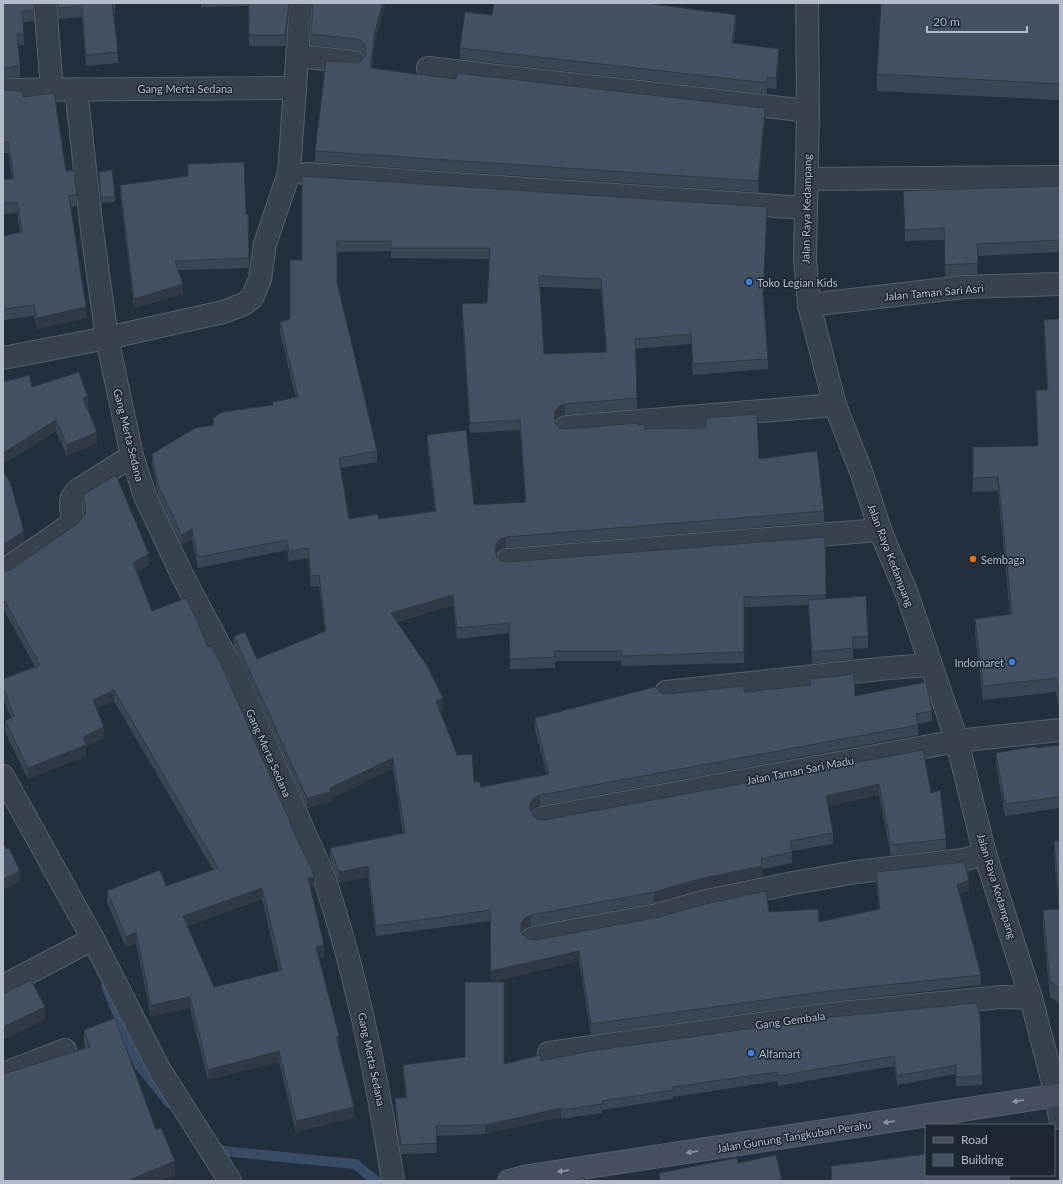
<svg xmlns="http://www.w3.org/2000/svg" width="1063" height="1184" viewBox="0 0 1063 1184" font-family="Lato,sans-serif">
<rect width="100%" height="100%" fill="#242f3e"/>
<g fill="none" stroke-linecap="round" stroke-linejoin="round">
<g stroke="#394c67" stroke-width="10">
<path d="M106,986L139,1065L169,1103"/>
<path d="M213,1145L222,1151L355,1164L376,1181"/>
</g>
<g stroke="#565f6c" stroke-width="24">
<g id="minor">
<path d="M45,3L52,89"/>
<path d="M297,56L354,62"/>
<path d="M428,68L808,111"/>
<path d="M76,89L92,231L107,338L132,456L145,496L183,577L232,669L324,877C357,976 377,1078 393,1181"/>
<path d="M3,90L295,88"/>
<path d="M306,174L806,208"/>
<path d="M807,179L1060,177"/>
<path d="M809,305L964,287L1060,284"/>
<path d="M3,358L107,338L223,312L244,304L252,298L260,279L265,244L289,173L301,3"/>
<path d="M566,427L835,405"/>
<path d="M507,560L880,530"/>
<path d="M3,571L70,525C77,511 63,504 78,490L132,456"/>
<path d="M666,692L889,668L930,665"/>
<path d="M3,776L93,939L159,1069L230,1181"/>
<path d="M542,818L957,741L1060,730"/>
<path d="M533,938L657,915L702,902L793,883L856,872L963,860L985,854"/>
<path d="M3,984L9,983L93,939"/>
<path d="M549,1053L831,1014L1001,997L1031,998"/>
<path d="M3,1074L65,1050"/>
</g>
</g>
<g stroke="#565f6c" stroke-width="24">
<path id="tertiary" d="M807,3L808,111L805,260L809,305L835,405L862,474L880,530L907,594L957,741L985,854L1031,998L1056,1095L1060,1118"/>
</g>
<g stroke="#565f6c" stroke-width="24">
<path id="secondary" d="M509,1181L529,1176L1060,1095"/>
</g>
<use href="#minor" stroke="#38414e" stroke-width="22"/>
<use href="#tertiary" stroke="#38414e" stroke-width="22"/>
<use href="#secondary" stroke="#465061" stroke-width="22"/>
</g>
<g fill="#3b4654" fill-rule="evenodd">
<path d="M3,3H34V21L23,22L24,45H18L20,66V77L3,79Z"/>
<path d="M56,3H115V14H114L118,52V63L86,66L82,17L59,19Z"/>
<path d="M201,3H290L285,46H249L248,6L201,7Z"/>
<path d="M313,3L375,42L372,68L765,119L758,192L315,162V151L359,63L364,58L365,56L361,52L356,50L311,45V34Z"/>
<path d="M494,3H655L654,4L736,26L734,43L779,60L776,89L767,88V94L460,59V48L492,15Z"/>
<path d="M1060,3V100L877,91V74Z"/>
<path d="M3,90L23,97L66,171L77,195V206L71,207L86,318L37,329L34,316L3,320V236L20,232L17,213L3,214V180L12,179L8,153H3Z"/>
<path d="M99,172L115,196V202L101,203L99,177Z"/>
<path d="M302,176L767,218L763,297L768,359V369L693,375L691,344L635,349L637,409L565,415L559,417L555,421L556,424L560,428L567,429L638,425L645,429L706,428V418L759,459L824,511V522L506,548L500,550L496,554L497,557L501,561L508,562L825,537L826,598L868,636V648L853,649V659L812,664L808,605L744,607V663L621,666V661H555V668L510,669L509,633L457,639L453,605L397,622L443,708L440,710L457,755L474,782L481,787L547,775L535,729V718L661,693L667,694L744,692L810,685V679L855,696L932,711V721L918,724V735L540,806L534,809L531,813L533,816L538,819L544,820L923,750L931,793L946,839V849L891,856L879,795L828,806L833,833V844L792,851V863L762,869V877L699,890L654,903L531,926L525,928L522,933L523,935L528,939L535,940L769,912L819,922L879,910L876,882V872L969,891L960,894L981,975V985L829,1002L591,1035L579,961L491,982L490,921L376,936L368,877L339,883L330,859V848L403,834L393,769L331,798V802L307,808L234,647V636L257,659L325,631L319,586L311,587L308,558L289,561L287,550L198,568L192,539L182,545L158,495L152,464V454L213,426V418L272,405V402L296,398L280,332V322L290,319L302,260ZM391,251V258L489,259L487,303L462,304V315L470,433L520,430L525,502L474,505L427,435V445L435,511L379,519H349L340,468L377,462V451L337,282V252ZM540,287L601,289L606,352L544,354Z"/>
<path d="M120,185L246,214L249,258V268L178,270L183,294L134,308L120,194Z"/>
<path d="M1060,186V252L977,256L978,274L945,277L944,240L905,241L903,191Z"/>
<path d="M1060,319V704H1058L1056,692L983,700L975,633V619L1010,614L998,491L973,492V447L1038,446L1036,390H1047L1044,334V320Z"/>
<path d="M3,382L32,387L88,407L87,408L97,443L67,456L56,431L3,464Z"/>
<path d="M83,495L149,565L136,572L152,611L208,647L293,831L314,888L310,889L324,956L319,957L339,1047L354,1118L296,1132L279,1062L208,1080L190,1008L151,1016L136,943L126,948L107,902V891L166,886L213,870L114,701L97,709L104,738L86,746V756L28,779L5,732V721L11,718L3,698V679L35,667L5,612L4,572L10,570L77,524L85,514L83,506ZM262,899L279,971L214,987L187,926Z"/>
<path d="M1060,745V808L1005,816L996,764V753Z"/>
<path d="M1054,841H1060V1004L1050,997L1043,926V910L1059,909L1054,857Z"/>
<path d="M977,1003L982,1076V1085L956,1086V1074L897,1085L894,1066L778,1086L777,1081L673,1097V1099L602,1110V1113L562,1119L561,1117L485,1134L436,1136L437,1153L401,1154L395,1108V1098H406L403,1074V1065L504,1064L541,1061Z"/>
<path d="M84,1030L156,1130L175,1175L85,1048L84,1044Z"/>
<path d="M831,1166L1011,1181H831Z"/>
</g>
<g fill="#303945">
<path d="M289,3H290L285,46V35Z"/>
<path d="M383,3H386L375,42L370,79V68L375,31Z"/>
<path d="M736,15V26L732,54V43Z"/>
<path d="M779,49V60L776,89V78Z"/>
<path d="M765,108V119L758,192V181Z"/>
<path d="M767,207V218L763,304V294Z"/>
<path d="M183,284V294L134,308V299Z"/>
<path d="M86,307V318L37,329V318Z"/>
<path d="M88,397V407L83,409V398Z"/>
<path d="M565,404V415L559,417L555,421L554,418L555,411L559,406Z"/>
<path d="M56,420V431L3,464V453Z"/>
<path d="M97,432V443L67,456V445Z"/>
<path d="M192,529V539L182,545V535Z"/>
<path d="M24,531V542L3,556V545Z"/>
<path d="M506,537V548L500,550L496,554L495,551L496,544L500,539Z"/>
<path d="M149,554V565L133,574V563Z"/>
<path d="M453,595V605L391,623V613Z"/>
<path d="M5,601V612L3,614V603Z"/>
<path d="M114,690V701L93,711V700Z"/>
<path d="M443,698V708L436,712V701Z"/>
<path d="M104,727V738L86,746V756L28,779V768L83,737Z"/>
<path d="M393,758V769L331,798V802L307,808V798L330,788Z"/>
<path d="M879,784V795L826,807V796Z"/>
<path d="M540,795V806L534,809L530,814V804L534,798Z"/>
<path d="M368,866V877L339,883V872Z"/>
<path d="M762,866V877L699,890L654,903V892L699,879Z"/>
<path d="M20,871V882L3,890V879Z"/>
<path d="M314,877V888L308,889V878Z"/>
<path d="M969,880V891L957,895V885Z"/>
<path d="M262,888V899L183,927V916Z"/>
<path d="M531,915V926L525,928L521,933V923L525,918Z"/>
<path d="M136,932V943L126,948V937Z"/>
<path d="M324,945V956L316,958V947Z"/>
<path d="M579,951V961L491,982V971Z"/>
<path d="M190,997V1008L151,1016V1005Z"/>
<path d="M45,1007V1020L3,1040V1027Z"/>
<path d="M339,1036V1047L336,1037Z"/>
<path d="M279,1051V1062L208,1080V1070Z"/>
<path d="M354,1107V1118L296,1132V1121Z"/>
<path d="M561,1108V1117L485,1134V1125Z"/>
<path d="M175,1161V1175L160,1181H127Z"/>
</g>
<g fill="#455162" stroke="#303945" fill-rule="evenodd">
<path d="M3,3H34V10L22,11L24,34H17L20,66L3,68Z"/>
<path d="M58,3H112L118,52L86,55L82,6L59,8Z"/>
<path d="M249,3H289L285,35H249Z"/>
<path d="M313,3H383L375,31L370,68L456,79L457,73L765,108L758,181L315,151L326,61L359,63L364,58L366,52L365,46L361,41L356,39L311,34Z"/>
<path d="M494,3H653V4L736,15L732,43L779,49L776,78L767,77V83L460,48L465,12L492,15Z"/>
<path d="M881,3H1060V84L877,74Z"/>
<path d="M3,90L22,91L23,97L54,93L66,171L74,170L77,195L69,196L86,307L37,318L34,305L3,309V236L22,232L17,202L3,203V180L14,178L8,142H3Z"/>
<path d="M244,162L246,214H248L249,258L175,261L183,284L134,299L120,185L188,176V164Z"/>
<path d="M112,170L115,196L101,198L99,172Z"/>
<path d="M302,176L767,207L763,294L768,359L693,364L691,334L635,339L637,398L565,404L559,406L555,411L554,418L556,424L560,428L567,429L638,423V425L645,424V429L706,428V418L757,414L759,459L817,451L824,511L506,537L500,539L496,544L495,551L497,557L501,561L508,562L825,537L826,595L744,597V652L621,656V651H554L555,657L510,659L509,623L457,628L453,595L391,613L427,666L443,698L436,701L457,755L472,754L474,782H480L481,787L549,774L535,718L655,687L661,693L667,694L744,686V692L811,685L810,679L854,674L855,696L926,682L932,711L916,714L918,725L540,795L534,798L530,804V809L533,816L538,819L544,820L923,750L931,793L940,790L946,839L891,845L879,784L826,796L833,833L790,841L792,852L761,859L762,866L699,879L654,892L531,915L525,918L521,923V930L523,935L528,939L535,940L659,917L705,904L766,891L769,912L818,909L819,922L880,909L876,872L964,862L969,880L957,885L981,975L829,991L591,1024L579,951L491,971L490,910L376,926L368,866L339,872L330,848L405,833L393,758L330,788L331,792L307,798L234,636L245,632L257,659L326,631L319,575L311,576L308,548L289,551L287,540L198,557L192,529L182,535L158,485L152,454L195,428L214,425L213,418L222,412L273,405L272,402L298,397L280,322L290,319V260H302ZM337,241H391V248H490L487,303L462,304L470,423L520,420L526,502L474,505L466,430L427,435L436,511L379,519L378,514L349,519L339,458L377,451L337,282ZM539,276L601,279L607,352L544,354Z"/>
<path d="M1060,186V240L977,244L978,263L945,265L944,228L905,230L903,191Z"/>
<path d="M1060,319V690H1058L1056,678L983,686L975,619L1012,614L998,477L973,478V447L1038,446L1036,390H1048L1044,320Z"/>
<path d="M79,372L88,397L83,398L97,432L67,445L56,420L3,453V392L4,391L3,387V382L29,375L32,387Z"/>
<path d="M3,471L10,482L24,531L3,545Z"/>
<path d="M116,475L149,554L133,563L152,611L186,598L196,618L208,647L211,646L221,664L289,819L293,831L312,870L314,877L308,878L324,945L316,947L339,1036L336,1037L354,1107L296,1121L279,1051L208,1070L190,997L151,1005L136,932L126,937L107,891L160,870L166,886L218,868L114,690L93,700L104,727L83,737L86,745L28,768L5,721L14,716L3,687V679L40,665L5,601L3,603V572H4L10,570L77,524L86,513L83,495ZM262,888L282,970L214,987L183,916Z"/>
<path d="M866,596L868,636L852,637L853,648L812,652L808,600Z"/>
<path d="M1060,745V797L1005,804L996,753L1036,746L1037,748Z"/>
<path d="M1054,841H1060V906Z"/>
<path d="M3,842L6,849L9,848L20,871L3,879Z"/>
<path d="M1060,909V989L1050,981L1043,910Z"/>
<path d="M31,980L45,1007L3,1027V994Z"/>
<path d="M465,982H504V1064L540,1055L541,1061L590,1051L832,1017L977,1003L980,1017L982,1076L956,1077V1065L897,1076L894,1056L778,1076L777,1072L673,1087V1090L602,1101V1104L562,1110L561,1108L485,1125L436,1126L437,1143L401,1145L395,1098H407L403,1065L465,1057Z"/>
<path d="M115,1018L156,1130L161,1128L175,1161L127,1181H3V1074L90,1047L84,1030Z"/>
<path d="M926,1154V1175H1010L1011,1181H832L831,1166Z"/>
<path d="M776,1155L782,1181H660L659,1173L737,1158L738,1163Z"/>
<path d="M584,1177L585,1181H574Z"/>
</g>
<defs><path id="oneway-solid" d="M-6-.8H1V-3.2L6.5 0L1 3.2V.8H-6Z"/></defs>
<g fill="#8e96a5">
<use href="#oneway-solid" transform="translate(1018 1101) rotate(171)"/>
<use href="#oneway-solid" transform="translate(889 1122) rotate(171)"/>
<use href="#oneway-solid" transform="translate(692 1152) rotate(172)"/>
<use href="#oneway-solid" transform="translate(563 1171) rotate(172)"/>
</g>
<g fill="#3f7fe0" stroke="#1d2633" stroke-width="1.5">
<circle cx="749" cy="282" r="4"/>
<circle cx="1012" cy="662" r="4"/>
<circle cx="751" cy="1053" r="4"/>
</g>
<circle fill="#e8710a" stroke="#1d2633" stroke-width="1.5" cx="973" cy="559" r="4"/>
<g text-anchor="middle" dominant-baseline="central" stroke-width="3" stroke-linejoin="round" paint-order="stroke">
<g font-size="11" fill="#b4bcc9" stroke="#1d2633">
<text x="185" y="88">Gang Merta Sedana</text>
<text transform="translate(806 209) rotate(-89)">Jalan Raya Kedampang</text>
<text transform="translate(934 292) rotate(-5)">Jalan Taman Sari Asri</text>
<text transform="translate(129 435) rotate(76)">Gang Merta Sedana</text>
<text transform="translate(891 555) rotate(69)">Jalan Raya Kedampang</text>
<text transform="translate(269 753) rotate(66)">Gang Merta Sedana</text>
<text transform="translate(800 770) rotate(-11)">Jalan Taman Sari Madu</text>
<text transform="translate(997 886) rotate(73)">Jalan Raya Kedampang</text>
<text transform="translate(790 1020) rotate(-8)">Gang Gembala</text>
<text transform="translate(372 1059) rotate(78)">Gang Merta Sedana</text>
<text transform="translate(794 1136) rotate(-9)">Jalan Gunung Tangkuban Perahu</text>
</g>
<g font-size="11" fill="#b4bcc9" stroke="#1d2633" text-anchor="start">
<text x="757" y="282">Toko Legian Kids</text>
<text x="981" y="559">Sembaga</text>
<text x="1004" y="662" text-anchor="end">Indomaret</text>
<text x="759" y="1053">Alfamart</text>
</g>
</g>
<rect width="1063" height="1184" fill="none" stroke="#b4bcc9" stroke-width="8"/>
<rect x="925" y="1124" width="130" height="52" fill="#1d2633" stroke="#59626f"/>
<rect x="933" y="1137" width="20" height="6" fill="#465061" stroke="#59626f"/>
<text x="961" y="1144" font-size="12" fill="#b4bcc9">Road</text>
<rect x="933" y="1154" width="20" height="12" fill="#455162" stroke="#59626f"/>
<text x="961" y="1164" font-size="12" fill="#b4bcc9">Building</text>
<path d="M927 26v6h100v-6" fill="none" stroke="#b4bcc9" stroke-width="2"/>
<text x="933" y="26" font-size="12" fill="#b4bcc9" stroke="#1d2633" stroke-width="3" paint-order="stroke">20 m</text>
</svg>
